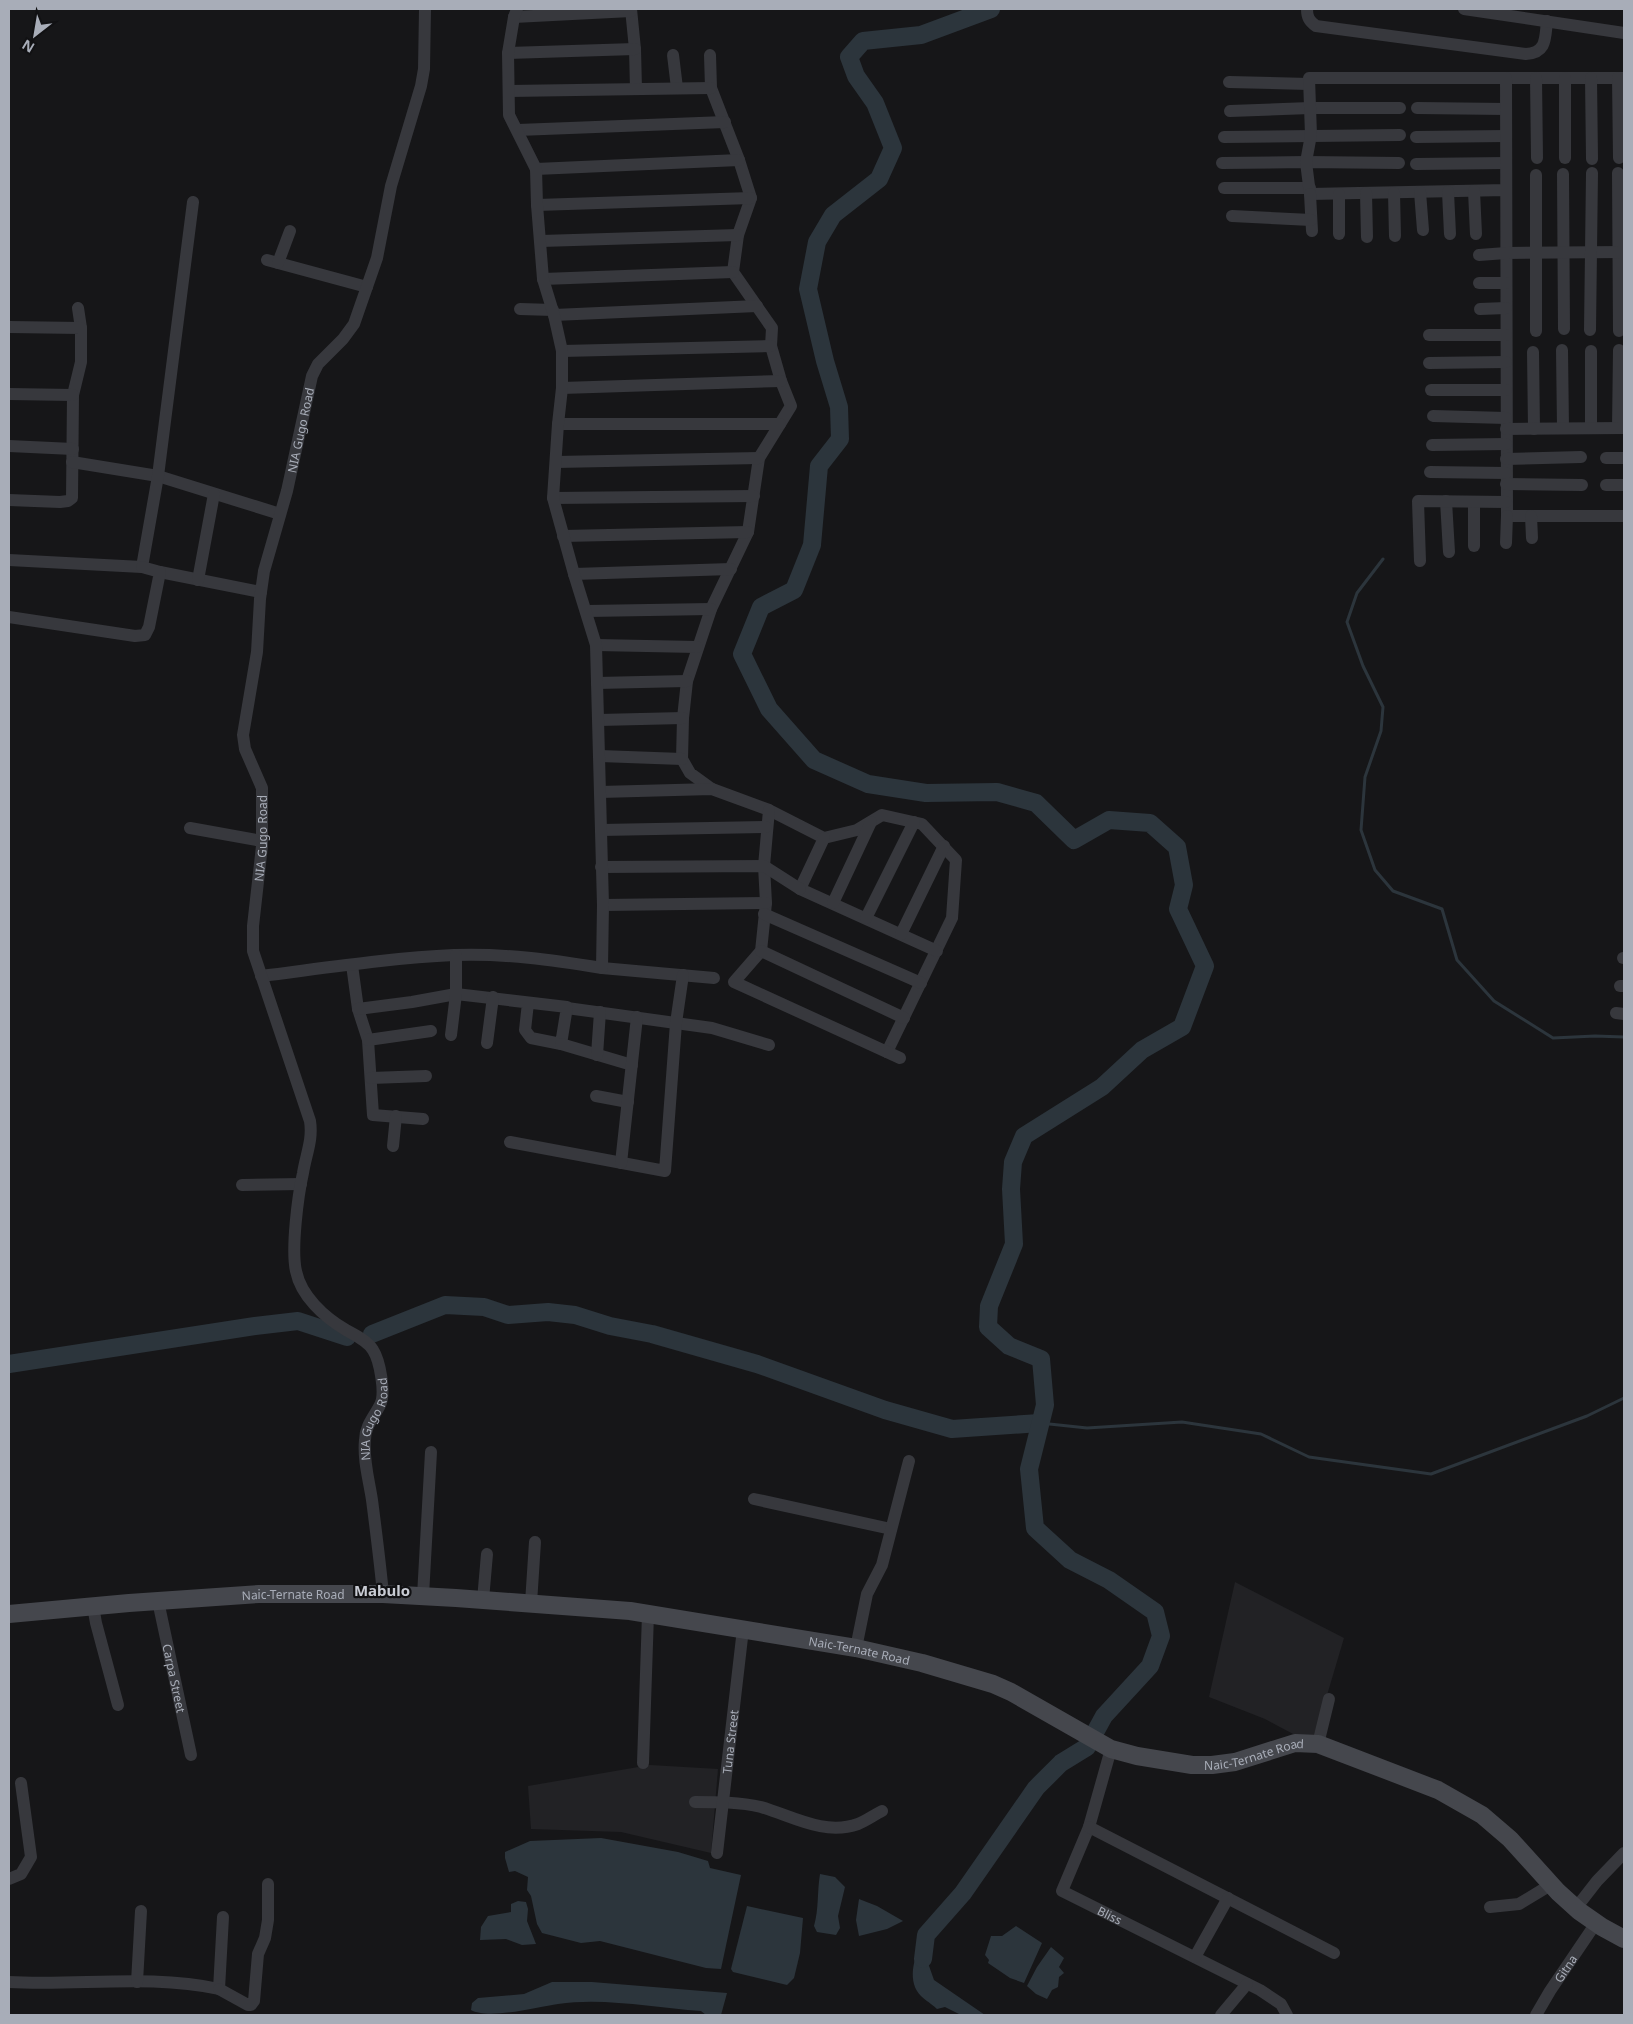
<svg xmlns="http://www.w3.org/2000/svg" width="1633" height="2024" viewBox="0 0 1633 2024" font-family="'Noto Sans',sans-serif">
<rect width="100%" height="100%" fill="#161618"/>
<g fill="#222225">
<path d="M1235,1582L1344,1638L1314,1739L1295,1735L1265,1719L1209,1697Z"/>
<path d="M650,1765L718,1769L711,1853L621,1832L531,1829L528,1786Z"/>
</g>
<g fill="#2c353c">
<path d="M601,1838L678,1852L708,1861L710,1868L741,1875L721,1969L706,1968L600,1941L581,1943L542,1933L537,1924L531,1896L527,1890L528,1877L515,1871L509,1872L505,1858V1852L530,1841Z"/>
<path d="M820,1874L835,1877L845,1887L838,1916L840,1928L836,1935L817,1932L814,1926C819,1909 817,1892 820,1874Z"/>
<path d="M859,1899L877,1906L903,1921L887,1929L859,1936L856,1920Z"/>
<path d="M518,1901L526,1902L528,1909L527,1921L536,1944L522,1945L506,1939L480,1940L481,1927L488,1916L511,1912V1904Z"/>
<path d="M747,1906L803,1918L800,1953L794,1978L787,1985L733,1972L731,1969Z"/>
<path d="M1016,1926L1042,1943L1024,1983L1010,1978L988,1963L989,1960L985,1955L991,1936H1002Z"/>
<path d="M926,1935L928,1963L934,1980L985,2015H961L945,2007L937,2009C931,2003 921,1998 917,1991C907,1974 917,1949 926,1935Z"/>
<path d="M1051,1947L1064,1958L1059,1967L1064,1973L1059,1977L1058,1987L1052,1990L1047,1999L1036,1994L1027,1986L1037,1967Z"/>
<path d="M552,1982H592L727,1993L721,2015H706L701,2011C655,2008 604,1997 558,2004C538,2007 488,2020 471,2010L472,2003L478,1998L524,1994Z"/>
</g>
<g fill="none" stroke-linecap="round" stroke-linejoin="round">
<g stroke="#2c353c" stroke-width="3">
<path d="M1383,559L1357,593L1347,622L1363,666L1383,707L1381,731L1365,777L1361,830L1375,870L1393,891L1442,909L1457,960L1494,1001L1553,1038L1595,1036L1624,1037"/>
<path d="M1040,1423L1087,1428L1182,1422L1261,1434L1309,1457L1431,1474L1587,1416L1624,1398"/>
</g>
<g stroke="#2c353c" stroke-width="18">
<path d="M372,1334L445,1305L484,1307L508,1315L548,1312L575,1315L610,1326L652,1334L757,1364L885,1410L952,1429L1040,1423"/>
<path d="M9,1364L255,1326L298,1321L347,1337"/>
<path d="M923,1959L926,1935L963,1893L1036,1788L1061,1763L1087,1747L1104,1716L1150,1666L1161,1636L1155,1612L1109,1580L1070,1560L1035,1528L1029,1469L1045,1405L1041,1359L1009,1346L988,1327L989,1306L1014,1244L1011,1189L1013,1162L1024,1136L1102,1087L1142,1050L1182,1027L1205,966L1178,909L1184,885L1177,847L1150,823L1109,820L1074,840L1036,803L997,792L926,793L868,784L814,760L769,709L742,654L761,607L794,590L812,545L819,466L840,439L839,407L825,361L808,289L817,242L833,215L879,179L893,148L875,103L856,76L849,57L863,41L921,35L991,9"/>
</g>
<g stroke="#37383d" stroke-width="12">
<path d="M631,9L635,49L636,89"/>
<path d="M1307,9C1307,17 1309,21 1316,26L1526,54C1547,53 1545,38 1547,21"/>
<path d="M1464,9L1624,33"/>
<path d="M514,17L631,11"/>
<path d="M508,53L635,49"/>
<path d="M673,55L677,88"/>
<path d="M710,55L711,88L739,160L751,198L738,235L733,272L772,328L771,346L781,381L791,406L759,458L748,532L711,609L687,681L683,718L682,759L690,773L712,789"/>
<path d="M1506,78H1624"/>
<path d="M1536,78L1537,158"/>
<path d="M1591,78L1592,159"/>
<path d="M1618,78L1619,158"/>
<path d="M1229,82L1309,84"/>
<path d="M509,91L711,88"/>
<path d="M1417,108L1506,109"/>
<path d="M1230,111L1310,108H1400"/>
<path d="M518,130L725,122"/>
<path d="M1224,137L1400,135"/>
<path d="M1416,137L1506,136"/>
<path d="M1565,158V78"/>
<path d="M1222,163L1306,162L1399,163"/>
<path d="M1416,164L1506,163"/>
<path d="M536,169L739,160"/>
<path d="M1618,173L1619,331"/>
<path d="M1563,174L1564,329"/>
<path d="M1224,188H1310"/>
<path d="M1506,190L1310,194L1306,162L1311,135L1309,78H1506L1507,516H1624"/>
<path d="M1474,191L1476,234"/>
<path d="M1420,192L1423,230"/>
<path d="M1448,192L1450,234"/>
<path d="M1366,193L1367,237"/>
<path d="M1394,193L1395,236"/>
<path d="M1310,194L1312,231"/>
<path d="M537,205L751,198"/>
<path d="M1232,216L1311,220"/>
<path d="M1339,234V194"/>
<path d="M541,241L738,235"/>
<path d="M1479,255L1506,253L1624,252"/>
<path d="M267,260L367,287"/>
<path d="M278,263L290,231"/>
<path d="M543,279L733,272"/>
<path d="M1479,283H1506"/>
<path d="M78,308L81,328"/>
<path d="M520,309L553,310"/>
<path d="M1480,309L1506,308"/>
<path d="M554,315L757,306"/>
<path d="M9,327L81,328V362L73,395L72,498L68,501L60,502L9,500"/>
<path d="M1590,330L1592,173"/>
<path d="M1536,331V175"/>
<path d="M1429,335H1506"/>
<path d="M1562,350L1563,428"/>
<path d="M562,351L771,346"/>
<path d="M1533,352L1534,429"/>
<path d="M1429,363L1506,362"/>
<path d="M562,388L781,381"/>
<path d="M1431,390H1506"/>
<path d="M9,394L73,395"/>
<path d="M1433,416L1506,418"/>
<path d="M558,424H780"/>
<path d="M1591,428V351"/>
<path d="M1618,428L1619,350"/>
<path d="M1506,429L1624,428"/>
<path d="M1432,445L1506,444"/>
<path d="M9,446L73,449"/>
<path d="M1606,458H1624"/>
<path d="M1506,459L1581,457"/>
<path d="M72,462L158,476L280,514"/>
<path d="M556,462L759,458"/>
<path d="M1430,472L1506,473"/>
<path d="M1506,484L1582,485"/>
<path d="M1606,485H1624"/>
<path d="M553,498L754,496"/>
<path d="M1446,501L1449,552"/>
<path d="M1531,516L1532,538"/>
<path d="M563,536L748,532"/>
<path d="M1506,543L1507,516"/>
<path d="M1474,546V502"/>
<path d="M9,560L142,567L158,476L193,202"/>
<path d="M1420,561L1418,501L1506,502"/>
<path d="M160,572L261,592"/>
<path d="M574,574L731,569"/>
<path d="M198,580L214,494"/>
<path d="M587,611L711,609"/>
<path d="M9,617L135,636L145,635L149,627L160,572L142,567"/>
<path d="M596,645L697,647"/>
<path d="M597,683L687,681"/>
<path d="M599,720L683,718"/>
<path d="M600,756L682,759"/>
<path d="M600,792L712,789L769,810L824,838L857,830L882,815L922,824L956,860L952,918L887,1052"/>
<path d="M769,810L764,866L766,903L761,951L734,982L900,1058"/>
<path d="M190,828L262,841"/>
<path d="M601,830L766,827"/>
<path d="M824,838L800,889L937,951"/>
<path d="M601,867L764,866L800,889"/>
<path d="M833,903L871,822"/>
<path d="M603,905L766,903"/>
<path d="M764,914L921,983"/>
<path d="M866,918L914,822"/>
<path d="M901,934L944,846"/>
<path d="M761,951L904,1018"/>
<path d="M1623,958H1624"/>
<path d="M352,965L358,1009L368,1040L373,1115L423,1119"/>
<path d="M602,968L714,978"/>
<path d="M261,976C325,968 390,958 454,955C504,953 553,960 602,968L603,905L596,645L574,574L553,498L558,424L562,388V351L554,315L543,279L537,205L536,169L509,115L508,53L514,17L517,9"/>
<path d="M1620,986H1624"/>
<path d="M567,1008L712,1028L769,1045"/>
<path d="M358,1009L412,1002L456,994L567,1007L561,1044L531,1038L525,1030L528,1003"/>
<path d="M1616,1013L1624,1014"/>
<path d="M451,1035L456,994V955"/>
<path d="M368,1040L431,1031"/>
<path d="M487,1043L493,997"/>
<path d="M561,1044L632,1065"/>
<path d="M597,1055L600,1012"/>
<path d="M371,1078L426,1076"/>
<path d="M596,1096L628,1102"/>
<path d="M510,1142L665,1171L676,1023L683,975"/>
<path d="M393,1146L396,1116"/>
<path d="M621,1163L637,1017"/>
<path d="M242,1185L301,1184"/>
<path d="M754,1499L891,1529"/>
<path id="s1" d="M383,1594C380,1562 376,1531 372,1500C369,1480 363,1460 365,1440C365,1426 374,1417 380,1405C386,1394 380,1361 373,1350C368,1341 355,1335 346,1330C324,1317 301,1296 296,1271C291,1249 298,1195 303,1173C306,1154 313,1140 310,1121L253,951V926L262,846V788L245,749L243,735L257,652L260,599L264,571L287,491L312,376L318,364L343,339L354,324L377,258L391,186L421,86L424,69L425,9"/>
<path d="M423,1596L431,1452"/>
<path d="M483,1600L487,1554"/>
<path id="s2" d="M158,1601L191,1755"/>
<path d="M531,1603L535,1542"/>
<path d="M93,1606L96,1623L118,1705"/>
<path d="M856,1648L867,1594L882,1565L909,1461"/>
<path d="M1318,1744L1329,1699"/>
<path id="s3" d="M1111,1749L1089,1827L1062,1891L1260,1990L1281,2004L1287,2015"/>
<path d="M643,1763L648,1614"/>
<path d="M695,1802C717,1802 740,1802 761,1807C792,1816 824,1836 858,1824C866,1821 874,1815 882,1811"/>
<path d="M1089,1827L1334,1953"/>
<path id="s4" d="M717,1853L743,1629"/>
<path d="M9,1879L21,1874L31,1857L21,1783"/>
<path d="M1490,1907L1519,1904L1552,1884"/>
<path d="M1576,1908L1597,1881L1624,1853"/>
<path d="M1195,1957L1228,1898"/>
<path d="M9,1982C78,1986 150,1974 219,1989L223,1917"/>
<path d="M137,1982L141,1911"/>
<path d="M219,1989L248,2005H251L254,2001L258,1954L265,1938L268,1920V1884"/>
<path d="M1221,2015L1247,1984"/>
<path id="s5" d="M1536,2015L1550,1991L1596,1923"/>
</g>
<path stroke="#45474d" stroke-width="18" id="s6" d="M9,1614L129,1603L259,1594H383L456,1598L630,1611L856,1648L922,1663L993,1684L1011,1692L1111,1749L1137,1756L1192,1765H1212L1235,1762L1295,1743L1318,1744L1438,1790L1482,1815L1510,1839L1558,1892L1579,1911L1602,1927L1624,1939"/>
</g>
<g text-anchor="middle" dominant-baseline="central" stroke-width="4.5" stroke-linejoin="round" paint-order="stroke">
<g font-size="12" fill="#a8adb8" stroke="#111113">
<text stroke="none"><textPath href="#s1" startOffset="1226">NIA Gugo Road</textPath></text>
<text stroke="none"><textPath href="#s1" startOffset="808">NIA Gugo Road</textPath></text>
<text stroke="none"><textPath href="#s1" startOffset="178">NIA Gugo Road</textPath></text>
<text stroke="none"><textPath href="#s6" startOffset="285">Naic-Ternate Road</textPath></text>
<text stroke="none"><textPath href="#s6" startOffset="855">Naic-Ternate Road</textPath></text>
<text stroke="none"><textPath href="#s2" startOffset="79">Carpa Street</textPath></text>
<text stroke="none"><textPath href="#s4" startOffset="112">Tuna Street</textPath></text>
<text stroke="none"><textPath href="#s6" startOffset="1274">Naic-Ternate Road</textPath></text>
<text stroke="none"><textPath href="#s3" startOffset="204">Bliss</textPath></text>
<text stroke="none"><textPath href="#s5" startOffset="55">Gitna</textPath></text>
</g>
<g font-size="15" font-weight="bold" fill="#c9ccd4" stroke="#111113">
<text x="382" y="1590">Mabulo</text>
</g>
</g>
<rect width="1633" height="2024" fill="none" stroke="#a8adb8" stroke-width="20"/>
<g transform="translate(35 35) rotate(211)" stroke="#111113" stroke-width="4" paint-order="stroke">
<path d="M0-4L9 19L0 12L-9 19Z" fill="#a8adb8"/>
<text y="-8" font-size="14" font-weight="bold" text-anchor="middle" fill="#a8adb8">N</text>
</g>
</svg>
